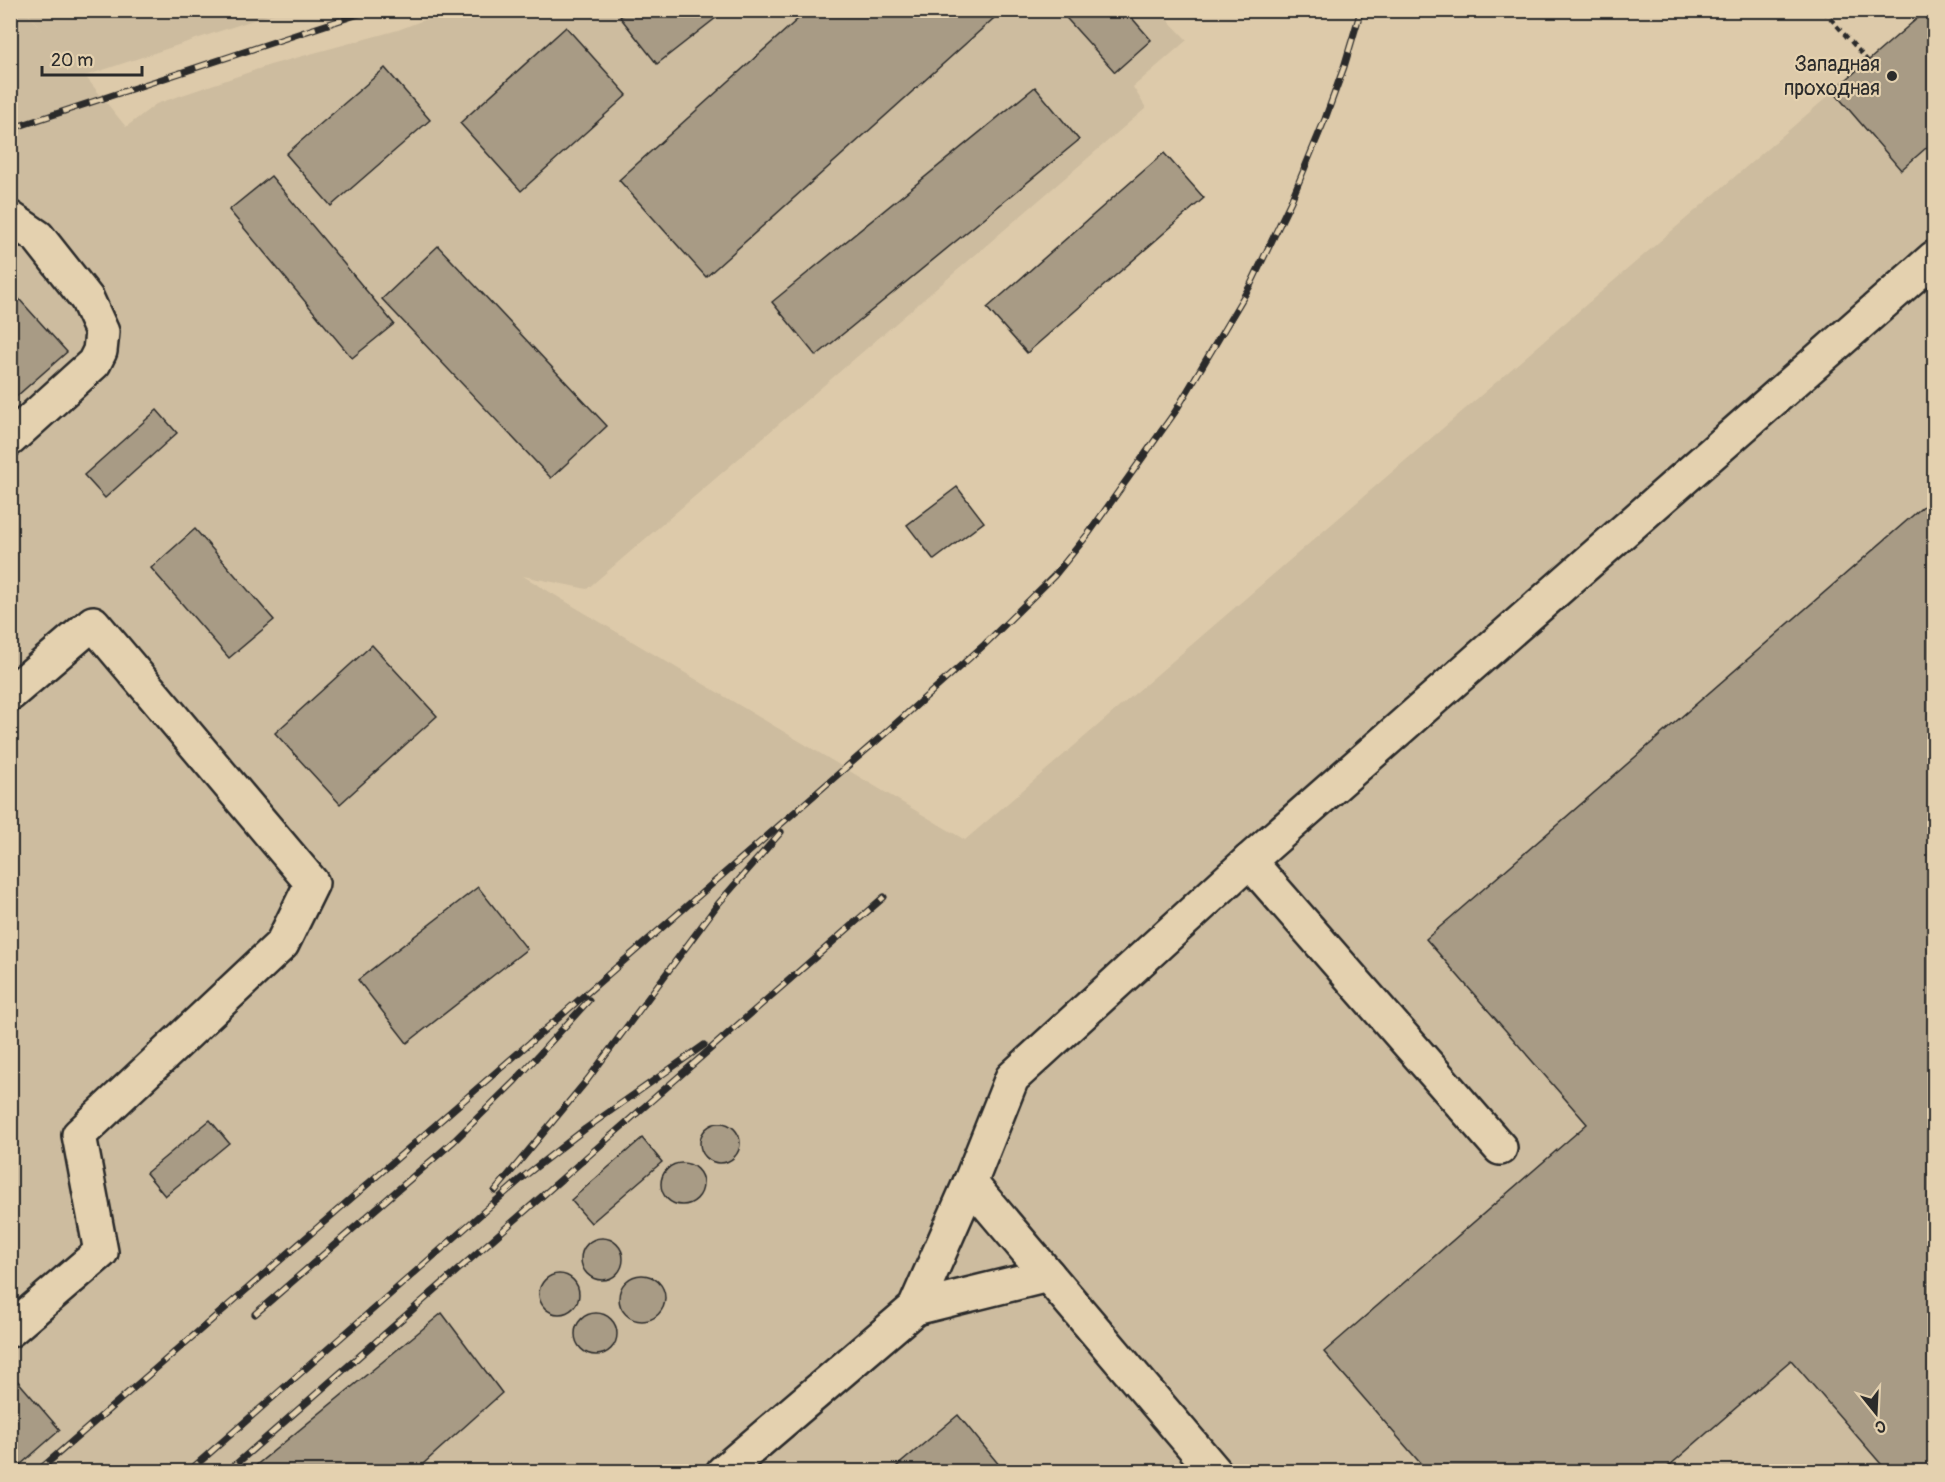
<svg xmlns="http://www.w3.org/2000/svg" width="1945" height="1482" viewBox="0 0 1945 1482" font-family="Pangolin,sans-serif">
<rect width="100%" height="100%" fill="#ddcaaa"/>
<filter id="ink" filterUnits="userSpaceOnUse"><feTurbulence type="fractalNoise" baseFrequency=".0167" numOctaves="2"/><feDisplacementMap in="SourceGraphic" scale="12" xChannelSelector="R" yChannelSelector="G"/><feConvolveMatrix kernelMatrix="1 2 1 2 8 2 1 2 1" color-interpolation-filters="sRGB"/></filter>
<g filter="url(#ink)">
<path fill="#cdbc9f" d="M10,11H25L43,31L26,11H280L85,76L126,127L156,104L270,65L398,30L447,11H1159L1187,40L1133,87L1146,108L587,589L523,576L965,840L1927,11H1934V1471H11Z"/>
<g fill="#a89b85" stroke="#2b2b2b" stroke-width="1.5">
<path d="M628,10H726L657,64L620,17Z"/>
<path d="M808,10H929L931,15L936,10H1003L706,277L619,180Z"/>
<path d="M1059,10H1125L1151,40L1115,72Z"/>
<path d="M1927,10H1934V141L1901,170L1833,91Z"/>
<path d="M566,27L627,95L521,191L460,123Z"/>
<path d="M385,68L430,120L331,206L286,154Z"/>
<path d="M1035,87L1079,140L816,356L772,302Z"/>
<path d="M1164,153L1204,198L1027,353L987,308Z"/>
<path d="M271,176L394,324L352,358L229,210Z"/>
<path d="M438,246L607,426L551,478L382,299Z"/>
<path d="M10,289L67,352L10,402Z"/>
<path d="M157,410L177,433L105,498L84,475Z"/>
<path d="M957,487L984,522L934,560L907,525Z"/>
<path d="M1934,497V1472H1888L1791,1360L1662,1472H1428L1324,1352L1587,1124L1426,939Z"/>
<path d="M195,529L274,620L229,658L151,568Z"/>
<path d="M372,645L437,716L340,804L275,733Z"/>
<path d="M478,887L527,949L407,1043L358,980Z"/>
<path d="M210,1120L229,1143L165,1196L146,1173Z"/>
<circle cx="720" cy="1143" r="20"/>
<path d="M642,1138L662,1162L591,1223L571,1200Z"/>
<circle cx="682" cy="1184" r="21"/>
<circle cx="602" cy="1259" r="21"/>
<circle cx="559" cy="1294" r="20"/>
<circle cx="642" cy="1298" r="23"/>
<path d="M442,1313L502,1393L414,1472H248Z"/>
<circle cx="596" cy="1334" r="21"/>
<path d="M10,1372L60,1430L12,1472H10Z"/>
<path d="M958,1415L1005,1472H890Z"/>
</g>
<g fill="none" stroke-linecap="round" stroke-linejoin="round">
<g stroke="#2b2b2b" stroke-width="38">
<g id="minor">
<path d="M10,218L38,237L87,299L102,332L100,351L94,363L10,439"/>
<path d="M10,694L93,623L312,883L282,944L79,1135L101,1252L10,1330"/>
<path d="M1249,861L1500,1148"/>
<path d="M970,1183L1215,1472"/>
<path d="M915,1308L1048,1275"/>
<path d="M723,1472L915,1308L970,1183L1012,1078L1249,861L1934,258"/>
</g>
</g>
<path stroke="#2b2b2b" stroke-width="4" stroke-dasharray="6 4.5" stroke-linecap="butt" d="M1823,10L1868,61"/>
<use href="#minor" stroke="#e4d1af" stroke-width="33"/>
<g stroke="#2b2b2b" stroke-width="7">
<g id="rail">
<path d="M10,129L371,10"/>
<path d="M495,1191L588,1079L718,904L781,832"/>
<path d="M255,1314L454,1141L515,1081L589,1000"/>
<path d="M37,1472L874,743L984,645L1054,576L1089,533L1175,412L1250,286L1291,201L1325,119L1344,67L1361,10"/>
<path d="M188,1472L522,1178L585,1129L704,1045"/>
<path d="M227,1472L884,897"/>
</g>
</g>
<use href="#rail" stroke="#e4d1af" stroke-width="4.5" stroke-dasharray="14" stroke-linecap="butt"/>
</g>
</g>
<circle fill="#2b2b2b" stroke="#e4d1af" stroke-width="2" cx="1892" cy="76" r="6"/>
<g text-anchor="middle" dominant-baseline="central" stroke-width="4.5" stroke-linejoin="round" paint-order="stroke">
<g font-size="21" fill="#2b2b2b" stroke="#e4d1af" text-anchor="end">
<text x="1880" y="64">Западная<tspan x="1880" dy="24">проходная</tspan></text>
</g>
</g>
<rect width="1945" height="1482" fill="none" stroke="#e4d1af" stroke-width="36"/>
<rect x="18" y="18" width="1909" height="1446" fill="none" stroke="#2b2b2b" stroke-width="2" filter="url(#ink)"/>
<g transform="translate(1876 1413) rotate(162)" stroke="#e4d1af" stroke-width="4.5" paint-order="stroke">
<path d="M0-4.5L10 22L0 15L-10 22Z" fill="#2b2b2b"/>
<text y="-9" font-size="16" font-weight="bold" text-anchor="middle" fill="#2b2b2b">С</text>
</g>
<path d="M42 66v9h100v-9" fill="none" stroke="#2b2b2b" stroke-width="3"/>
<text x="51" y="66" font-size="18" fill="#2b2b2b" stroke="#e4d1af" stroke-width="4.5" paint-order="stroke">20 m</text>
</svg>
